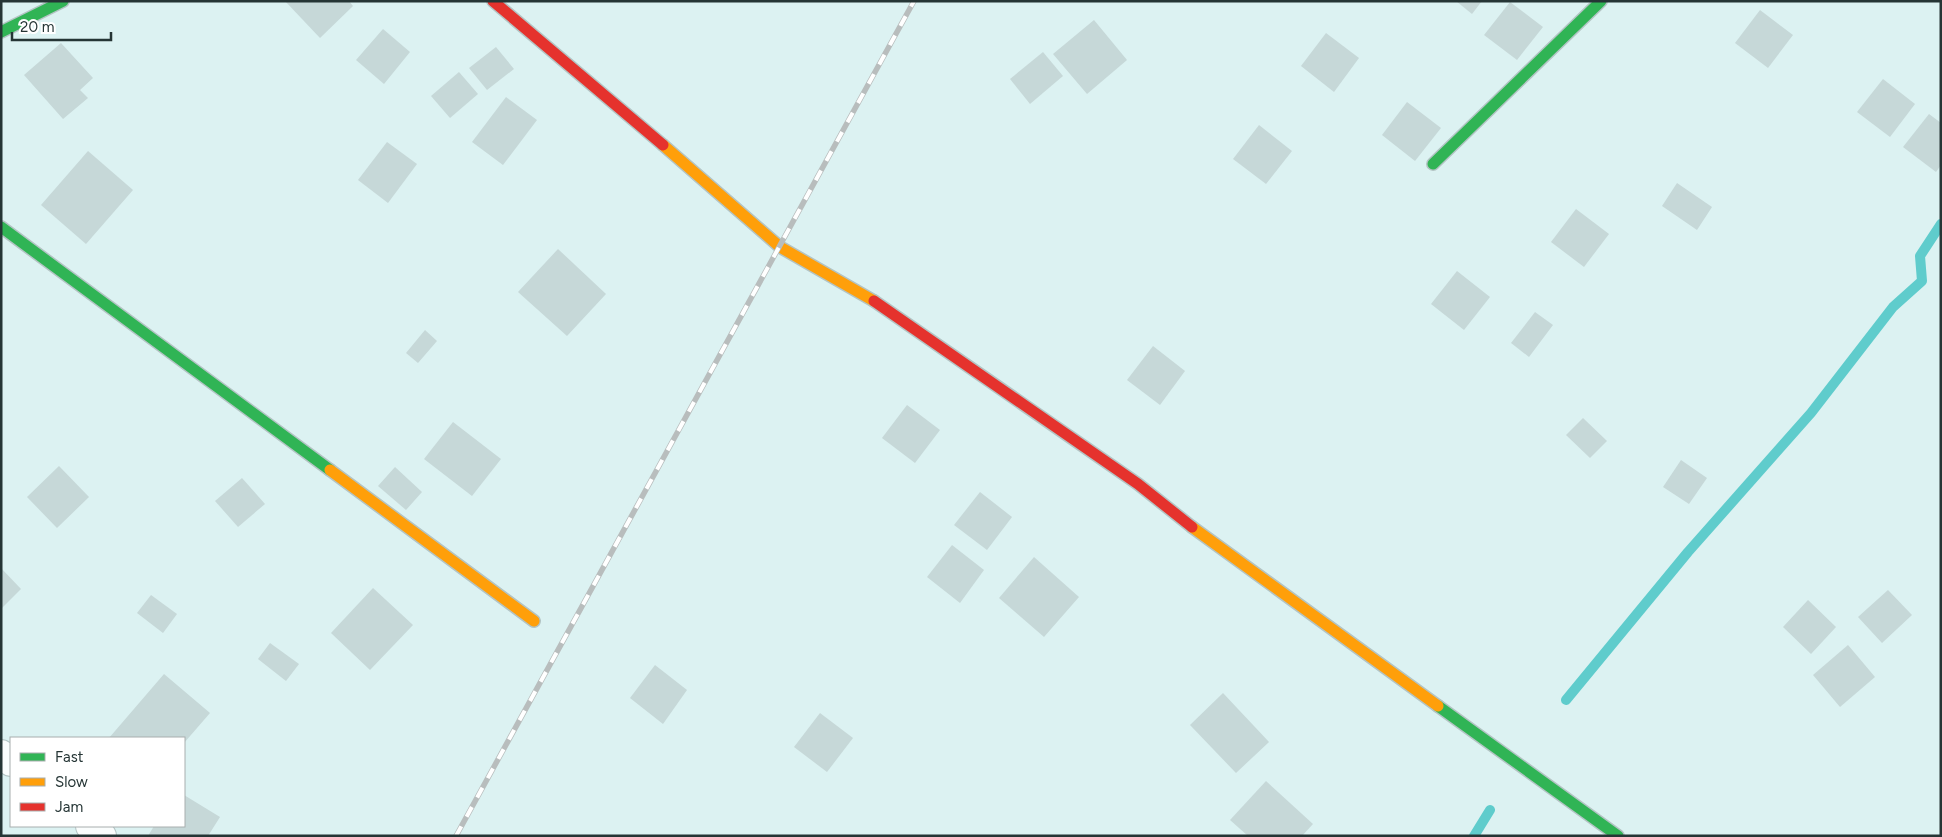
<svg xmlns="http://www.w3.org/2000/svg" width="1942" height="837" viewBox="0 0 1942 837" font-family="Figtree,sans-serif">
<rect width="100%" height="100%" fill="#dcf2f2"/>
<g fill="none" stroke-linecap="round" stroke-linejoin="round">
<g stroke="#5fcccc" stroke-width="10">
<path d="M1566,700L1688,552L1811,413L1893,307L1922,281L1920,256L1941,224"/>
<path d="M1474,836L1490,810"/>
</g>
</g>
<g fill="#c6d8d8">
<path d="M285,1H349L353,6L320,38Z"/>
<path d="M1456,1H1482L1472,14Z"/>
<path d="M1510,2L1543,27L1517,60L1484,35Z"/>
<path d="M1760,10L1793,35L1768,68L1735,43Z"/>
<path d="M1094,20L1127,60L1087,94L1053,54Z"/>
<path d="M383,29L410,52L384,84L356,60Z"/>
<path d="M1326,33L1359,58L1334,92L1301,66Z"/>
<path d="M61,43L93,78L80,90L88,98L63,119L24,75Z"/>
<path d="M496,47L514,69L487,90L469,68Z"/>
<path d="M1043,52L1063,76L1030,104L1010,79Z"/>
<path d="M459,72L478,94L450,118L431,96Z"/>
<path d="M1883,79L1915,104L1890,137L1857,112Z"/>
<path d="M506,97L537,120L503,165L472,142Z"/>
<path d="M1407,102L1441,128L1415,161L1382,135Z"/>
<path d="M1929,114L1941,123V165L1936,172L1903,147Z"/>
<path d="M1259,125L1292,151L1266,184L1233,159Z"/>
<path d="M387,142L417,164L388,203L358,180Z"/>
<path d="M88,151L133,190L86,244L41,205Z"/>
<path d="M1677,183L1712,207L1697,230L1662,206Z"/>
<path d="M1576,209L1609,234L1584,267L1551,242Z"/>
<path d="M558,249L606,294L567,336L518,292Z"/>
<path d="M1457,271L1490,297L1464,330L1431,304Z"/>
<path d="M1535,312L1553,325L1529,357L1511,343Z"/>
<path d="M425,330L437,341L418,363L406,353Z"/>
<path d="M1153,346L1185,371L1160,405L1127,380Z"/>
<path d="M907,405L940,430L915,463L882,438Z"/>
<path d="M1583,418L1607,441L1590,458L1566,435Z"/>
<path d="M453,422L501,459L472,496L424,459Z"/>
<path d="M1681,460L1707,478L1689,504L1663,487Z"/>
<path d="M59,466L89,497L57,528L27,497Z"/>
<path d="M395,467L422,492L406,510L378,486Z"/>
<path d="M242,478L265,504L238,527L215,501Z"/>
<path d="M980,492L1012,517L987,550L954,525Z"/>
<path d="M952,545L984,570L960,603L927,577Z"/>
<path d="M1034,557L1079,597L1044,637L999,598Z"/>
<path d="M1,568L21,589L1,609Z"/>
<path d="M373,588L413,625L370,670L331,633Z"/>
<path d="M1888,590L1912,615L1882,643L1858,617Z"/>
<path d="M151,595L177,614L163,633L137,613Z"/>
<path d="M1808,600L1836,627L1811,654L1783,627Z"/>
<path d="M270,643L299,664L286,681L258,659Z"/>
<path d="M1848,645L1875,677L1840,707L1813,675Z"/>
<path d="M655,665L687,690L663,724L630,698Z"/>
<path d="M164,674L210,713L184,743V738H109Z"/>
<path d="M1223,693L1269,742L1236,773L1190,725Z"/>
<path d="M820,713L853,738L827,772L794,747Z"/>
<path d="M1266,781L1313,824L1302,836H1248L1230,820Z"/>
<path d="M184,795L220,817L208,836H148L154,826H184Z"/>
</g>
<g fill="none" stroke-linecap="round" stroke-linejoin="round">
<g stroke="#b3c4c4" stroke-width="30">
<g id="street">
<path d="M1,754L11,762"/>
<path d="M90,826L102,836"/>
</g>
</g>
<g stroke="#b3c4c4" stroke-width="14">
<g id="fast">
<path d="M1,32L63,1"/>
<path d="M1433,164L1601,1"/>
<path d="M1,227L330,470"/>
<path d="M1438,706L1618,836"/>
</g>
</g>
<g stroke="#b3c4c4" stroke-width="14">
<g id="slow">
<path d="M663,145L780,247L874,301"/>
<path d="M330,470L534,621"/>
<path d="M1192,527L1438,706"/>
</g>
</g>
<g stroke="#b3c4c4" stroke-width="14">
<g id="jam">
<path d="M493,1L663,145"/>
<path d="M874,301L1138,484L1192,527"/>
</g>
</g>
<use href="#street" stroke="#fafdfd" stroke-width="28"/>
<use href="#fast" stroke="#30b455" stroke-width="11"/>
<use href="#slow" stroke="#ff9f0a" stroke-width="11"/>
<use href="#jam" stroke="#e5322d" stroke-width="11"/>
<g stroke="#b8bdbd" stroke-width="5.5">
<path id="rail" d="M456,836L914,1"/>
</g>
<use href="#rail" stroke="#fff" stroke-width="4" stroke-dasharray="11" stroke-linecap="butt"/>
</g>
<rect width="1942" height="837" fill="none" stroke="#253535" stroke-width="5"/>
<rect x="10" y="737" width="175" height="90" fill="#ffffff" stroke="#a8aeae"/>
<rect x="20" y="753" width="25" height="8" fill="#30b455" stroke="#a8aeae"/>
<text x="55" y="762" font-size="15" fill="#253535">Fast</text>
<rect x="20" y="778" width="25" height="8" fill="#ff9f0a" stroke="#a8aeae"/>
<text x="55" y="787" font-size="15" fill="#253535">Slow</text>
<rect x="20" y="803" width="25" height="8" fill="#e5322d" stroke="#a8aeae"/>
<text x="55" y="812" font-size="15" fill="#253535">Jam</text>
<path d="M12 32v8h99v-8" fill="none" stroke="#253535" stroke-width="2.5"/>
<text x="20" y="32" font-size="15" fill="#253535" stroke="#ffffff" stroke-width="4" paint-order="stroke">20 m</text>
</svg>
